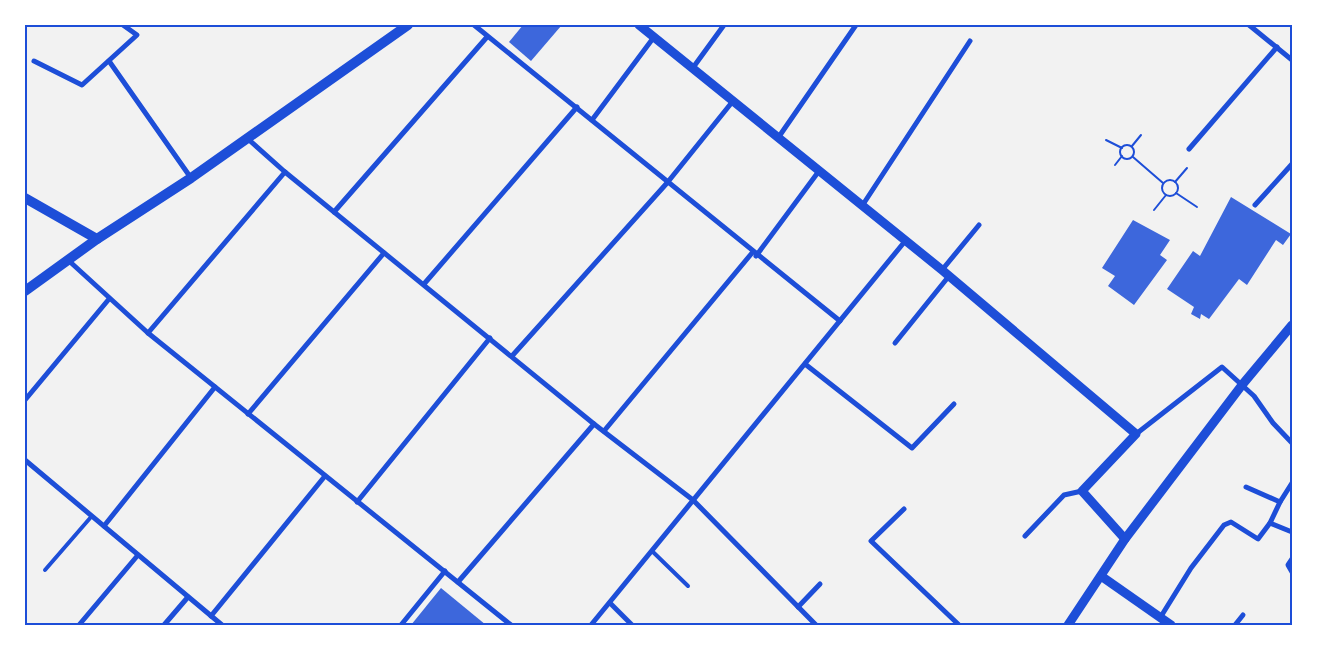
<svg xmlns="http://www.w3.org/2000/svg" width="1317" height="650" viewBox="0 0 1317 650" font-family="'Noto Sans',sans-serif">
<rect width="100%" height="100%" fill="#f2f2f2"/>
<g fill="#3d67dc">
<path d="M523,25H559L561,26L531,61L509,42Z"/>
<path d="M1231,197L1291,234L1283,245L1276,240L1247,285L1239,279L1209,319L1201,314L1200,319L1191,314L1194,307L1167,289L1193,251L1200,256Z"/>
<path d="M1133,220L1170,240L1160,255L1167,260L1134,305L1108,286L1115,276L1102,268Z"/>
<path d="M441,588L486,625H411Z"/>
</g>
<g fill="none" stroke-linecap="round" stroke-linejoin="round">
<g stroke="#1d4ed8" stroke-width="2">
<path d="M1106,140L1122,148"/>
<circle cx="1127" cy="152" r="7"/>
<path d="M1132,146L1141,135"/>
<path d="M1133,157L1163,183"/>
<path d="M1115,165L1122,156"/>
<circle cx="1170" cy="188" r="8"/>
<path d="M1175,182L1187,168"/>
<path d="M1176,193L1197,207"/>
<path d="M1154,210L1166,195"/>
</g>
<g stroke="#1d4ed8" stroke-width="4">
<path d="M652,551L688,586"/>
<path d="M45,570L91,517"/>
</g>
<g stroke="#1d4ed8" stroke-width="5">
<path d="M474,25L840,321"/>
<path d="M1249,25L1292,60"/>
<path d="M34,61L82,85L137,35L123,25"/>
<path d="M109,61L191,178"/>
<path d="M692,69L724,25"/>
<path d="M592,120L654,37"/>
<path d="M778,138L856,25"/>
<path d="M248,139L285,172L594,424L693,500L816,625"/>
<path d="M1189,149L1277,47"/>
<path d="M1255,205L1292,164"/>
<path d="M862,206L970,41"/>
<path d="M334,212L487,37"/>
<path d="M756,256L819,171"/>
<path d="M68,260L148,333L511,625"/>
<path d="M942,270L979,225"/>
<path d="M424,284L577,107"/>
<path d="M148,333L285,172"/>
<path d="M895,343L949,276"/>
<path d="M512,356L667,183L733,101"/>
<path d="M805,364L912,448L954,404"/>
<path d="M25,400L109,299"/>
<path d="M248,414L384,253"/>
<path d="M604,431L752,253"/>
<path d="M1136,434L1222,367L1254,396L1273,423L1292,443"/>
<path d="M25,460L222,625"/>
<path d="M1246,487L1280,502L1292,483"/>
<path d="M357,502L490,338"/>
<path d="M904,509L871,541L959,625"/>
<path d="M1270,523L1292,532"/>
<path d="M104,526L215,387"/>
<path d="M1025,536L1064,495L1082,491"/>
<path d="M1292,559L1288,565L1292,572"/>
<path d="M458,582L594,424"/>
<path d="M610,603L632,625"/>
<path d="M798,607L820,584"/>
<path d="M211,616L325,476"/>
<path d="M1160,618L1191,568L1224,525L1231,522L1258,539L1270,523L1280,502"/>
<path d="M79,625L138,555"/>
<path d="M164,625L188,597"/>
<path d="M401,625L445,571"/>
<path d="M591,625L906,240"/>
<path d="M1235,625L1243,615"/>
</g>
<g stroke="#1d4ed8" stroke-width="9">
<path d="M639,25L942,270L1136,434L1082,491L1125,539"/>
<path d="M1101,576L1171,625"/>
<path d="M1068,625L1125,539L1242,385L1292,325"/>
</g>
<g stroke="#1d4ed8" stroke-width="10">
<path d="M25,198L97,239"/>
<path d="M25,291L97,239L191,178L408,25"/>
</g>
</g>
<rect width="1317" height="650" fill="none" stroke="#ffffff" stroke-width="52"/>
<rect x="26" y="26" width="1265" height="598" fill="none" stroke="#1d4ed8" stroke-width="2"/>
</svg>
